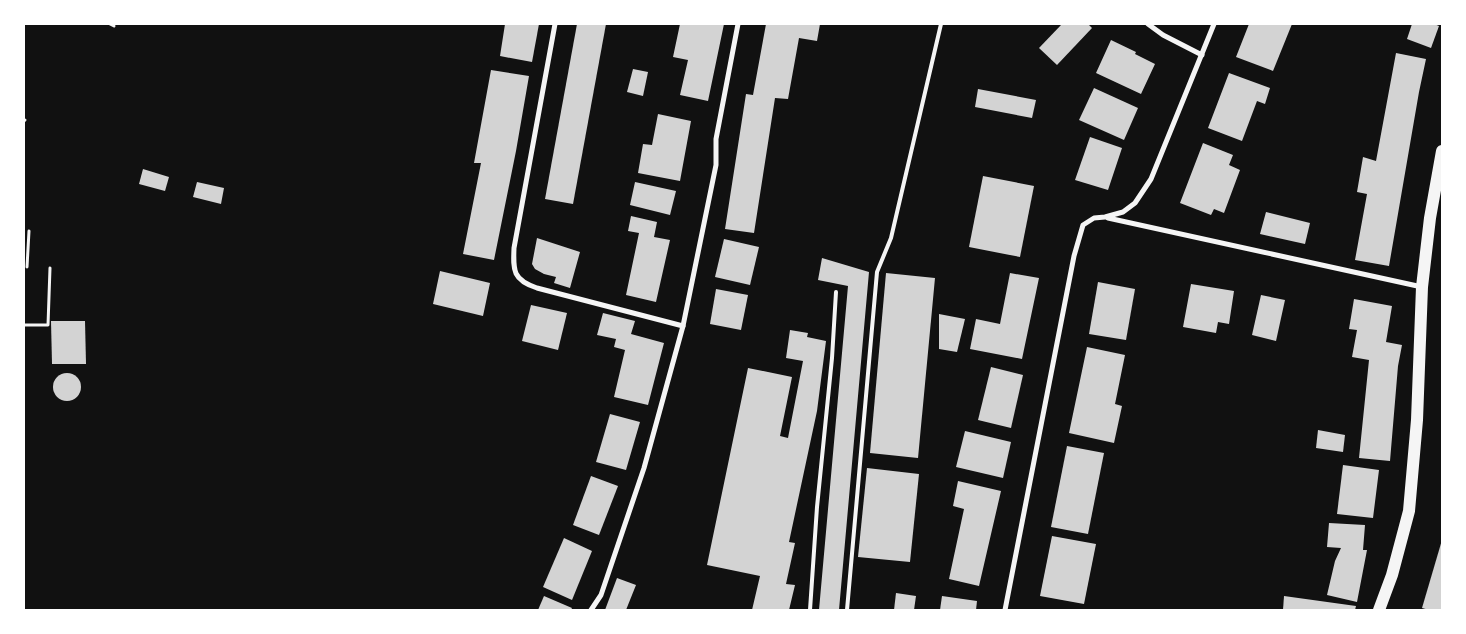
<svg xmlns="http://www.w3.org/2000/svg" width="1466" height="634" viewBox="0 0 1466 634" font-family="Jost,sans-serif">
<rect width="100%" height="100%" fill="#111"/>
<g fill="#d3d3d3">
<path d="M505,24H539L532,62L500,56Z"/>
<path d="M577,24H606L573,204L545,199Z"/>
<path d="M680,24H724L708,101L680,95L688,60L673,57Z"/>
<path d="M766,24H820L817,41L799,38L788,99L775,98L754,233L725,229L746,94L753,95Z"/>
<path d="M1062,24H1088L1092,28L1057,65L1039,48Z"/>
<path d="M1249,24H1292L1273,71L1236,57Z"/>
<path d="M1412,24H1434L1439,26L1431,48L1407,39Z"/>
<path d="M1111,40L1136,52L1135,54L1155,64L1141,94L1096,73Z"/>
<path d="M1396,53L1426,59L1419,92L1389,266L1355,260L1367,194L1357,192L1363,157L1376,161Z"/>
<path d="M633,69L648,72L643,96L627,92Z"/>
<path d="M491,70L529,76L516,151L494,260L463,254L481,163H474Z"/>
<path d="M1229,73L1270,88L1265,104L1257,101L1242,141L1208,128Z"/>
<path d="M1094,88L1138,108L1124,140L1079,120Z"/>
<path d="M978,89L1036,100L1032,118L975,107Z"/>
<path d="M658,114L691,121L680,181L638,173L643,144L652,145Z"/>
<path d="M1090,137L1122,148L1108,190L1075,180Z"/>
<path d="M1203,143L1233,155L1229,165L1240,170L1224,213L1214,209L1211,215L1180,203Z"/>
<path d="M143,169L169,177L165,191L139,184Z"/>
<path d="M983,176L1034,186L1020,257L969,247Z"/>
<path d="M197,182L224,188L221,204L193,197Z"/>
<path d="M635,182L676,191L670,215L630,205Z"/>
<path d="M1266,212L1310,223L1305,244L1260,234Z"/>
<path d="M631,216L657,222L654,237L670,240L656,302L626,295L639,233L628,231Z"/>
<path d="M537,238L580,252L570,288L554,283L556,277L544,274L535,269L532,264Z"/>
<path d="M724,239L759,247L750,285L715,277Z"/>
<path d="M822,258L869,272L839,610H819L848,286L818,280Z"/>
<path d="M440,271L490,283L483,316L433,304Z"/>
<path d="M886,273L935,278L918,458L870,453Z"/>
<path d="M1010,273L1039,278L1022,359L970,349L976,319L1000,324Z"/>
<path d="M1098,282L1135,289L1126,340L1089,334Z"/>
<path d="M1191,284L1234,291L1229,324L1218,322L1216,333L1183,327Z"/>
<path d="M716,289L748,295L741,330L710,324Z"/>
<path d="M1261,295L1285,300L1276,341L1252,335Z"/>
<path d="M1354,299L1392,306L1386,342L1402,345L1398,366L1390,461L1359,458L1369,360L1352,357L1357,330L1349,329Z"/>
<path d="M531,305L567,313L558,350L522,341Z"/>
<path d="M603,313L635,321L631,334L664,343L648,405L614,397L625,350L614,347L616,339L597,335Z"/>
<path d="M939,314L965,319L957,352L939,349Z"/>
<path d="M51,321H85L86,364H52Z"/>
<path d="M790,330L808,333L807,337L826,341L817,411L789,542L795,543L786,584L795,585L789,610H752L760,576L707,565L748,368L792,377L780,436L788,438L803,361L786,358Z"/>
<path d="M1087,347L1125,355L1115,404L1122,406L1114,443L1069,433Z"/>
<path d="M991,367L1023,375L1011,428L978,420Z"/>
<circle cx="67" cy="387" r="14"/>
<path d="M610,414L640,422L626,470L596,462Z"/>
<path d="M1318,430L1345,435L1343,452L1316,448Z"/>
<path d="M965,431L1011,442L1003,478L956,467Z"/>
<path d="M1067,446L1104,453L1088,534L1051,527Z"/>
<path d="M1343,465L1379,470L1373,518L1337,514Z"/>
<path d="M867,468L919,474L910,562L858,557Z"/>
<path d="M591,476L618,486L599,535L573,525Z"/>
<path d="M958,481L1001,491L979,586L949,579L964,509L953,506Z"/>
<path d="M1329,523L1365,525L1363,550H1367L1357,602L1327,595L1335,561L1341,548L1327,547Z"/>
<path d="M1052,536L1096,544L1084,604L1040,596Z"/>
<path d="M564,538L592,551L572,600L543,587Z"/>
<path d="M1442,540V610H1429L1422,608Z"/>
<path d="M617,578L636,585L626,610H605Z"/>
<path d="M896,593L916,596L914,610H894Z"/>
<path d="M544,596L572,608L571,610H538Z"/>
<path d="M942,596L977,601L976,610H940Z"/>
<path d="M1284,596L1356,606L1355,610H1283Z"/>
</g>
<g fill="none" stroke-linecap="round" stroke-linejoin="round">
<g stroke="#f5f5f5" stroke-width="3">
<path d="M110,24L114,26"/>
<path d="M24,121L25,120"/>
<path d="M27,267L29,231"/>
<path d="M24,325H48L50,268"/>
</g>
<g stroke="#f5f5f5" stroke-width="4">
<path d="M810,610L817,507L832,358L836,292"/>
<path d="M847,610L877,272L891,238L941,24"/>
</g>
<g stroke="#f5f5f5" stroke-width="5">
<path d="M555,24L514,248C513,271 513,280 537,288L683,326"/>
<path d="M1148,24L1163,35L1202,55"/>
<path d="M1108,218L1422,287"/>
<path d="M591,610L601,595L644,468L683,326L716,165V139L738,24"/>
<path d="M1005,610L1074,256L1083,225L1094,218L1105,217L1123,212L1135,203L1151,179L1214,24"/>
</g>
<path stroke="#f5f5f5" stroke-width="12" d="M1379,610L1392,575L1409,511L1417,420L1422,287L1430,218L1442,151"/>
</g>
<rect width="1466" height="634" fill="none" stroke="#ffffff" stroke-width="50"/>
</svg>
